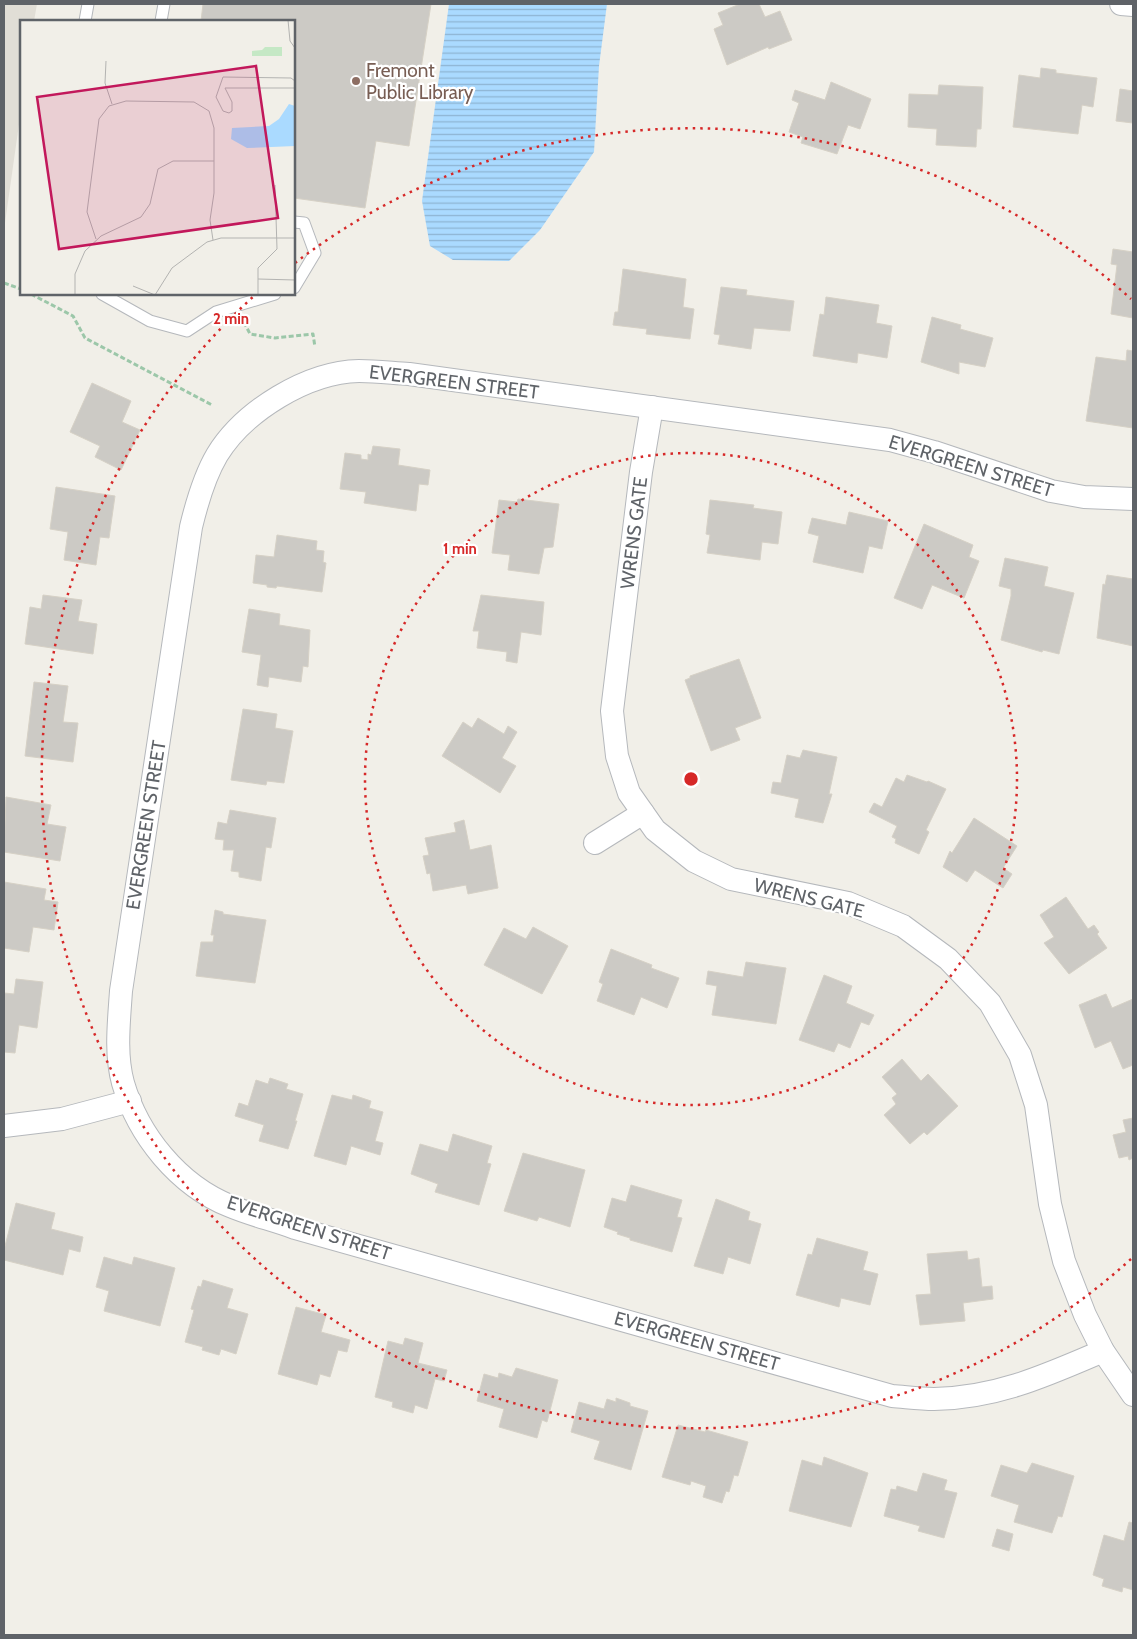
<svg xmlns="http://www.w3.org/2000/svg" width="1137" height="1639" viewBox="0 0 1137 1639" font-family="Cabin,sans-serif">
<defs>
<pattern id="water-rules" width="6" height="5" patternUnits="userSpaceOnUse" patternTransform="scale(1.25)"><rect width="6" height="5" fill="#aadaff"/><path d="M0 2.5h6" fill="none" stroke="#8eb4d2"/></pattern>
</defs>
<rect width="100%" height="100%" fill="#f1efe8"/>
<path fill="#e1ded6" d="M4,4H37L34,21H21V110L4,230Z"/>
<path fill="url(#water-rules)" d="M449,4H607L599,66L594,152L540,230L509,261L453,260L430,246L422,201Z"/>
<g fill="#cccac5" stroke="#d6d1c6">
<path d="M203,4H431L409,146L376,141L365,208L294,198V21H201Z"/>
<path d="M740,4H759L765,17L780,11L792,40L769,49L768,47L727,65L714,29L723,25L718,13Z"/>
<path d="M1041,68L1056,70V73L1097,78L1093,107L1082,105L1078,134L1013,127L1019,75L1040,78Z"/>
<path d="M831,82L871,99L860,129L848,125L837,154L801,143L803,137L789,132L799,103L792,100L795,90L825,100Z"/>
<path d="M939,85L983,87L981,129H977L976,147L936,145L937,129L908,127L909,94L938,95Z"/>
<path d="M1120,89L1133,91V123L1116,121Z"/>
<path d="M1113,249L1133,252V318L1111,314L1117,265L1111,264Z"/>
<path d="M623,269L686,279L683,307L694,309L690,339L646,334L647,329L613,325L615,312H618Z"/>
<path d="M721,287L747,290L746,295L794,301L790,331L754,328L751,349L718,344L720,335L714,334Z"/>
<path d="M826,297L879,305L876,323L892,326L887,358L858,353L857,363L813,356L820,314L824,315Z"/>
<path d="M932,317L961,325L960,329L993,338L985,367L959,362V374L921,362Z"/>
<path d="M1127,350L1133,351V428L1086,421L1096,357L1126,361Z"/>
<path d="M92,383L131,401L122,422L140,430L121,470L95,457L100,446L70,432Z"/>
<path d="M373,446L400,449L398,465L430,470L428,485L419,484L416,511L364,503L366,492L340,489L345,453L361,455V459L368,460V454L371,455Z"/>
<path d="M56,487L115,496L109,538L100,537L96,565L64,560L68,532L50,529Z"/>
<path d="M518,499L559,504L553,547L544,548L539,574L508,570L510,555L492,553L499,500L517,502Z"/>
<path d="M710,500L754,505L753,508L782,512L778,544L762,542L760,560L707,553L710,535L706,534Z"/>
<path d="M849,512L888,521L882,549L869,546L863,573L813,562L819,536L808,533L812,518L846,525Z"/>
<path d="M924,524L973,545L969,557L979,561L964,598L932,585L922,609L894,598Z"/>
<path d="M277,535L317,541L316,550L324,551L323,562L326,563L322,592L277,586L276,588L267,587V585L253,583L256,555L274,557Z"/>
<path d="M1005,558L1048,567L1044,586L1074,593L1059,654L1043,650L1042,652L1001,640L1011,596V589L999,586Z"/>
<path d="M1107,575L1133,579V646L1097,638L1103,584L1105,585Z"/>
<path d="M43,595L82,600L78,621L97,624L93,654L25,644L30,607L41,609Z"/>
<path d="M481,595L544,602L541,635L521,632L517,663L506,661L507,652L477,648L479,631H473Z"/>
<path d="M249,609L280,614L279,625L310,630L308,667L303,666L301,682L269,677L268,687L257,685L261,655L242,652Z"/>
<path d="M739,659L761,718L735,728L740,740L711,751L685,680L690,678V676Z"/>
<path d="M34,682L68,686L63,722L78,723L73,762L25,756Z"/>
<path d="M243,709L277,714L275,728L293,731L284,783L267,781L266,785L231,780Z"/>
<path d="M478,718L504,734L508,726L517,732L502,758L516,766L500,793L442,756L463,722L472,728Z"/>
<path d="M803,750L837,757L829,794H832L823,823L795,817L799,799L771,793L773,782L781,783L787,755L800,758Z"/>
<path d="M907,775L927,782L928,781L946,789L926,830L929,832L919,854L895,843L896,839L892,837L897,826L869,812L874,803L882,807L896,778L904,782Z"/>
<path d="M6,797L51,805L47,824L66,827L60,861L4,852Z"/>
<path d="M230,810L276,818L271,848L266,847L261,881L239,877V872L231,871L234,850H223L224,840L215,839L218,822L227,824Z"/>
<path d="M974,818L1017,846L1003,868L1012,874L1003,888L975,870L967,882L943,867L950,851L952,853Z"/>
<path d="M464,820L470,850L491,845L498,888L468,894L466,885L433,891L430,873L427,874L423,856L429,855L425,838L456,832L454,823Z"/>
<path d="M4,882L46,889L44,900L58,902L54,930L33,927L29,952L4,948Z"/>
<path d="M1066,897L1088,929L1094,925L1099,932L1097,934L1107,948L1069,974L1044,943L1054,937L1040,915Z"/>
<path d="M215,910L223,912V914L266,920L255,983L196,976L201,942H213L214,935H211Z"/>
<path d="M533,927L568,946L542,994L484,965L504,928L526,939Z"/>
<path d="M611,949L652,965L651,968L679,978L667,1008L641,997L634,1015L597,1001L603,984L599,982Z"/>
<path d="M746,962L786,968L776,1024L712,1015L717,986L706,984L708,971L743,977Z"/>
<path d="M824,975L852,986L846,1003L874,1015L869,1025L861,1022L850,1048L838,1043L834,1052L799,1040Z"/>
<path d="M16,979L43,982L37,1028L19,1025L15,1053L4,1052V993L14,994Z"/>
<path d="M1106,994L1112,1008L1133,999V1065L1123,1069L1111,1041L1095,1048L1079,1005Z"/>
<path d="M902,1059L921,1081L928,1074L958,1106L927,1135L924,1132L910,1144L884,1115L896,1104L892,1098L897,1094L882,1077Z"/>
<path d="M270,1078L288,1084L286,1089L303,1094L295,1121H297L288,1149L259,1141L264,1125L235,1116L239,1103L248,1106L256,1080L268,1084Z"/>
<path d="M332,1095L352,1100L353,1095L371,1101L369,1108L383,1112L375,1141L383,1143L380,1155L351,1146L346,1165L314,1156Z"/>
<path d="M1133,1118V1158L1129,1160L1128,1156L1119,1158L1113,1135L1126,1132L1123,1120Z"/>
<path d="M453,1134L492,1146L487,1163L491,1164L479,1205L435,1192L438,1184L411,1174L420,1144L448,1152Z"/>
<path d="M523,1153L585,1170L570,1227L539,1217L537,1221L504,1211Z"/>
<path d="M631,1185L682,1200L677,1217L682,1218L672,1252L630,1240V1238L617,1234L618,1232L604,1227L612,1198L626,1202Z"/>
<path d="M716,1199L750,1212L748,1220L761,1224L750,1264L728,1257L723,1274L694,1266Z"/>
<path d="M16,1203L55,1213L51,1229L83,1237L80,1252L69,1249L63,1275L4,1260V1250Z"/>
<path d="M817,1238L868,1252L863,1270L878,1274L870,1305L841,1298L839,1307L796,1295L808,1254L812,1255Z"/>
<path d="M967,1251L968,1260L979,1258L982,1287L992,1286L993,1299L963,1303L965,1321L920,1325L916,1295L931,1294L927,1254Z"/>
<path d="M104,1257L132,1265L134,1257L175,1268L160,1326L104,1311L109,1291L96,1287Z"/>
<path d="M203,1280L233,1289L227,1308L248,1314L236,1354L221,1349L219,1355L202,1350L203,1347L185,1342L194,1310L191,1309L198,1286L201,1287Z"/>
<path d="M296,1307L326,1315L321,1332L350,1340L347,1352L338,1350L330,1377L320,1374L317,1385L278,1374Z"/>
<path d="M405,1338L423,1343L418,1363L447,1370L444,1381L435,1379L427,1409L415,1405L413,1413L392,1407L393,1402L375,1397L388,1341L403,1345Z"/>
<path d="M516,1368L558,1380L547,1422L542,1420L537,1438L499,1427L504,1409L477,1401L484,1374L498,1378L499,1373L512,1377Z"/>
<path d="M616,1398L630,1403V1406L648,1411L631,1470L594,1459L600,1441L571,1432L579,1402L604,1409L607,1399L616,1402Z"/>
<path d="M678,1425L705,1432L706,1430L748,1442L738,1476L734,1475L729,1492L726,1491L722,1503L703,1497L706,1486L691,1481L690,1485L662,1477Z"/>
<path d="M824,1457L868,1473L851,1527L789,1511L802,1460L822,1466Z"/>
<path d="M1032,1463L1074,1476L1062,1517L1058,1516L1052,1533L1014,1522L1019,1505L991,1496L1001,1465L1027,1473Z"/>
<path d="M923,1473L947,1480L944,1490L957,1493L944,1538L918,1531L920,1526L884,1516L891,1489L896,1490L897,1486L917,1492Z"/>
<path d="M1129,1522L1133,1523V1590L1123,1587L1122,1592L1102,1586L1104,1579L1093,1575L1104,1535L1124,1541Z"/>
<path d="M997,1529L1013,1534L1009,1551L992,1546Z"/>
</g>
<g fill="none" stroke-linecap="round" stroke-linejoin="round">
<g stroke="#b5b8bc" stroke-width="13">
<g id="lane">
<path d="M85,21L88,4"/>
<path d="M161,21L164,4"/>
<path d="M294,222L304,223L315,253L294,288"/>
<path d="M102,294L150,321L187,331L216,312L275,294"/>
</g>
</g>
<g stroke="#b5b8bc" stroke-width="24">
<g id="street">
<path d="M1121,4L1133,5"/>
<path d="M652,407L641,472L612,711L617,756L629,793L655,830L694,861L731,879L848,903L903,926L948,959L990,1003L1020,1055L1036,1105L1050,1204L1064,1261L1085,1315L1103,1351L1133,1395"/>
<path d="M595,843L643,813"/>
<path d="M4,1126L62,1119L130,1101"/>
<path d="M1103,1351C1047,1375 997,1398 934,1399C920,1399 906,1397 892,1396L295,1228C274,1220 251,1215 230,1206C178,1185 138,1135 123,1083C115,1054 119,1021 121,991L191,527C197,502 204,477 217,455C244,411 307,372 359,371C376,371 392,373 409,374L890,440L934,452L1051,491L1084,497L1133,499"/>
</g>
</g>
<g stroke="#9cc7a9" stroke-width="3" stroke-dasharray="5 2.5" stroke-linecap="butt">
<path d="M4,283L21,289"/>
<path d="M31,294L73,316L85,338L212,405"/>
<path d="M244,322L250,334L275,338L313,334L315,347"/>
</g>
<use href="#lane" stroke="#fff" stroke-width="11"/>
<use href="#street" stroke="#fff" stroke-width="22"/>
</g>
<g fill="none" stroke="#d62828" stroke-width="2.5" stroke-dasharray="2.5 5">
<circle cx="691" cy="779" r="326"/>
<path d="M1131 1259A651 651 0 1 1 255 295M295 263A651 651 0 0 1 1131 299"/>
</g>
<circle fill="#8d6e63" stroke="#fff" stroke-width="2" cx="356" cy="81" r="5"/>
<g text-anchor="middle" dominant-baseline="central" stroke-width="4.5" stroke-linejoin="round" paint-order="stroke">
<g font-size="19" fill="#785e54" stroke="#fff" text-anchor="start">
<text x="366" y="70">Fremont<tspan x="366" dy="22">Public Library</tspan></text>
</g>
<g font-size="19" fill="#5f6368" stroke="#fff">
<text transform="translate(454 382) rotate(7)">EVERGREEN STREET</text>
<text transform="translate(971 466) rotate(17)">EVERGREEN STREET</text>
<text transform="translate(634 533) rotate(-83)">WRENS GATE</text>
<text transform="translate(146 825) rotate(-81)">EVERGREEN STREET</text>
<text transform="translate(809 898) rotate(14)">WRENS GATE</text>
<text transform="translate(309 1228) rotate(18)">EVERGREEN STREET</text>
<text transform="translate(697 1341) rotate(16)">EVERGREEN STREET</text>
</g>
</g>
<g transform="translate(20 20)">
<rect width="275" height="275" fill="#f1efe8"/>
<path d="M245,27H262V36H232V31L242,30Z" fill="#c5e8c5"/>
<path d="M269,84L275,86V126L227,128L211,119L212,108L249,106L259,99Z" fill="#aadaff"/>
<path fill="none" stroke="#b3b3b1" stroke-width="1" d="M268,0L270,21L275,28M86,41L85,63L92,84M275,61L271,58L203,57L196,77L203,91L209,93L212,91V82L205,68H275M76,219L67,192L79,99L89,86L106,81L174,82L189,91L194,108V173L190,200L193,220M238,259L275,260M113,266L135,275M55,275V254L65,231L81,216L121,197L130,184L138,149L153,141H194M135,275L152,248L187,222L201,218H275M238,275V248L257,229L255,165"/>
<path fill="#c2185b" fill-opacity="0.15" stroke="#c2185b" stroke-width="2.5" d="M236,46L258,198L39,229L17,77Z"/>
<rect width="275" height="275" fill="none" stroke="#5f6368" stroke-width="2.5"/>
</g>
<circle cx="691" cy="779" r="8" fill="#d62828" stroke="#fff" stroke-width="2.5"/>
<g font-size="15" text-anchor="middle" font-weight="bold" fill="#d62828" stroke="#fff" stroke-width="4.5" stroke-linejoin="round" paint-order="stroke">
<text x="231" y="324">2 min</text>
<text x="460" y="554">1 min</text>
</g>
<rect width="1137" height="1639" fill="none" stroke="#5f6368" stroke-width="10"/>
</svg>
